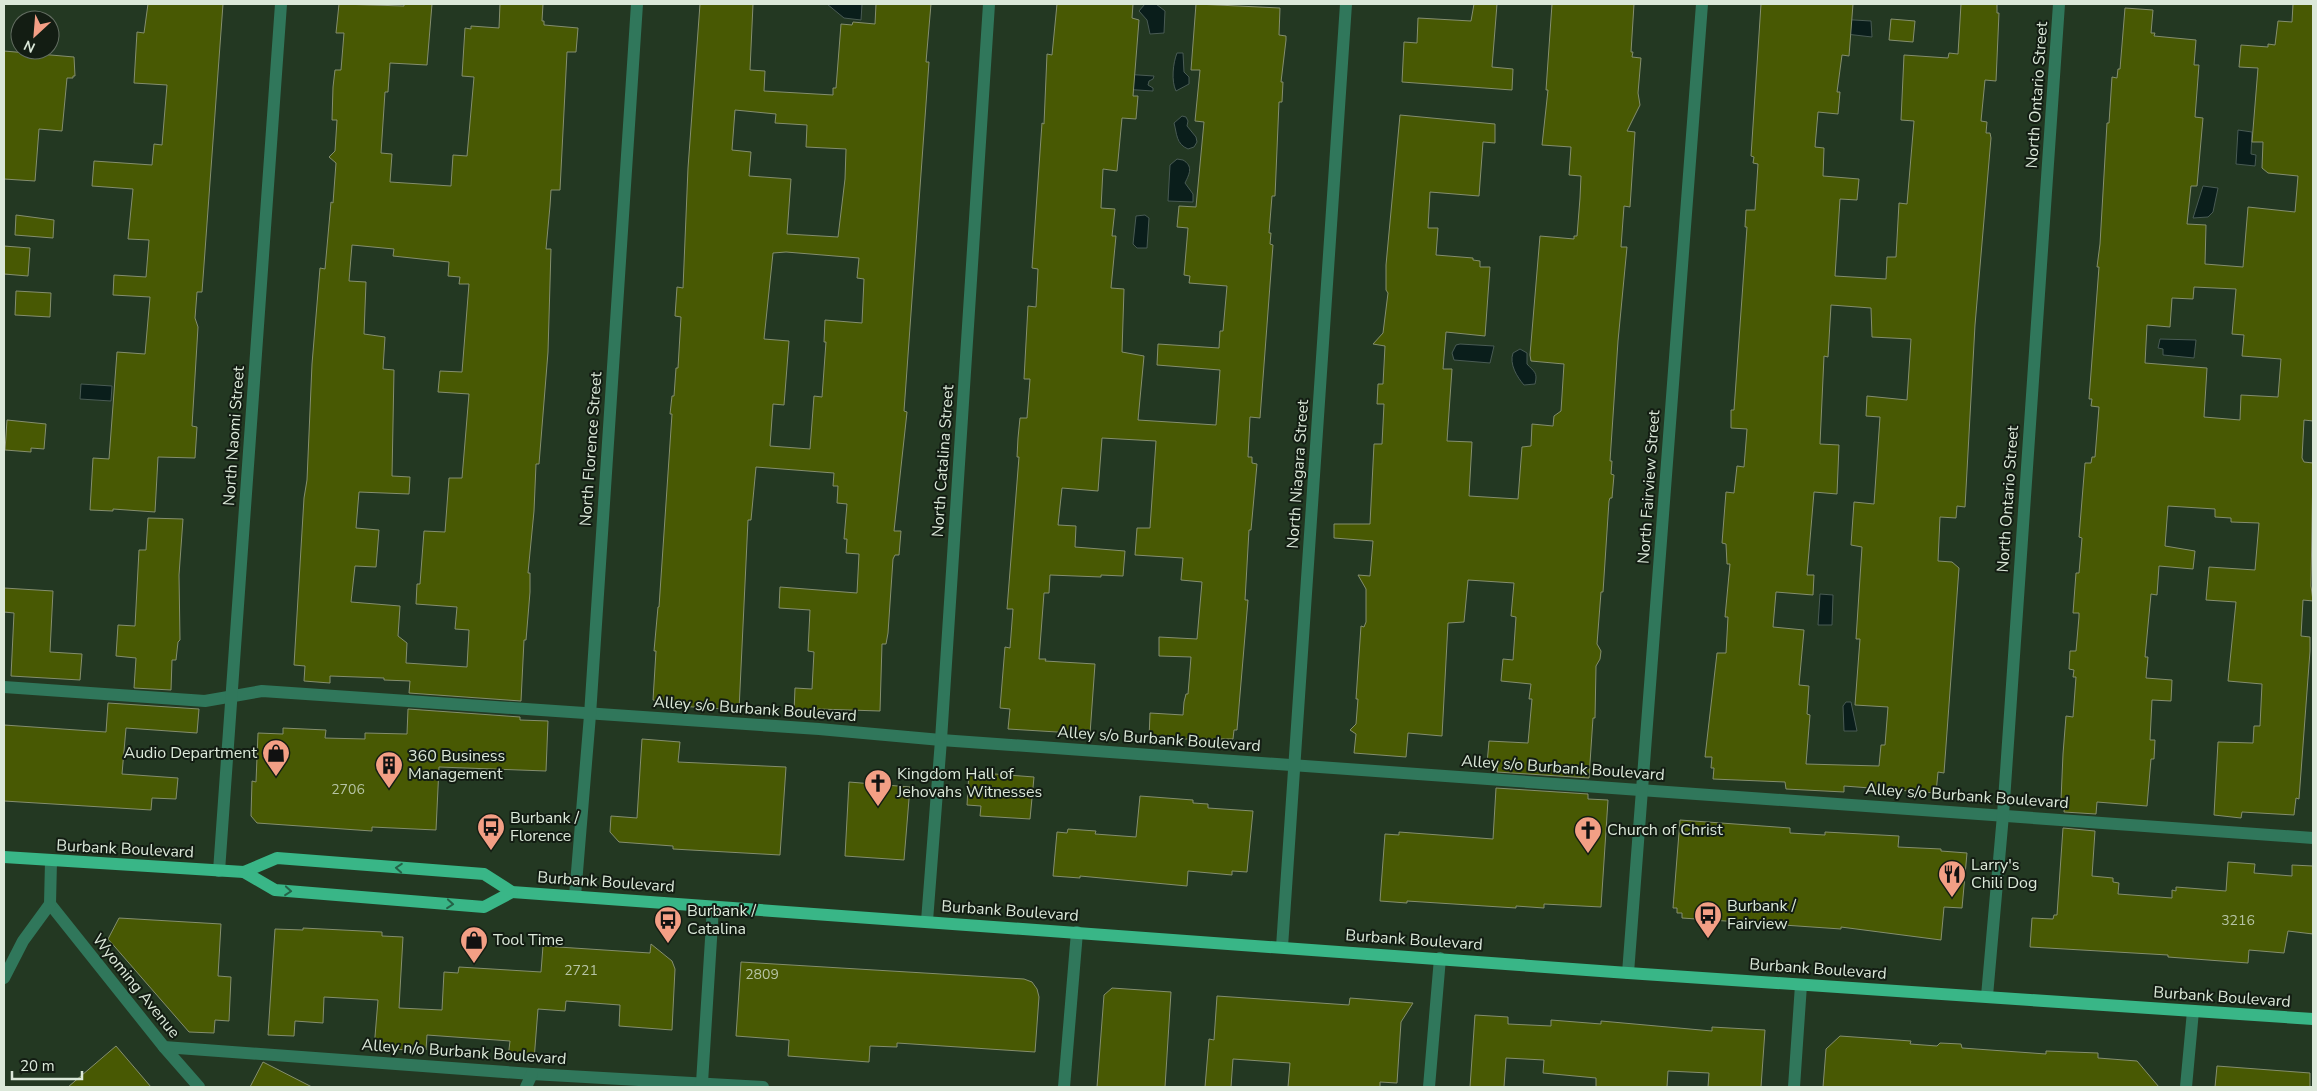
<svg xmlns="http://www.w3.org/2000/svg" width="2317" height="1091" viewBox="0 0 2317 1091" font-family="'Nunito Sans',sans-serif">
<rect width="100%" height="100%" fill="#233822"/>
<g fill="#0a1e1b" stroke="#495b54">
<path d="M827,4H862L861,20L844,18Z"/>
<path d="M1145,4H1156L1165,11L1164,33L1150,34L1147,20L1139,11Z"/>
<path d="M1837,19L1871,21L1872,37L1837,33Z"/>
<path d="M1177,53H1183L1184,72L1189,77V84L1176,91C1171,81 1173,63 1177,53Z"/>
<path d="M1123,74L1154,76L1153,79L1149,81L1148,85L1153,88V91L1122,89Z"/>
<path d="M1182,116L1186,117L1188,121L1187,126L1196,137L1197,142L1194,147L1188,149C1176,144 1177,134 1174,123Z"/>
<path d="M2238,130L2252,132L2251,154L2256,155L2255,166L2236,164Z"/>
<path d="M1177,159L1183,160C1193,166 1190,173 1185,183L1193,194V202L1168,201L1170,165Z"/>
<path d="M2203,186L2218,188L2213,212L2208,217L2193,218Z"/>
<path d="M1145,215L1149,218L1147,248H1137L1133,244L1136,216Z"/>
<path d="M2160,339L2196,340L2194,358L2163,355V349L2158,348Z"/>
<path d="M1460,344L1494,346L1490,363L1454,360L1452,353L1456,345Z"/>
<path d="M1520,349L1527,353V364C1534,372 1538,372 1535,384L1524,385C1517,377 1509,364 1513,353Z"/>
<path d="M81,384L112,386L111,401L80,399Z"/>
<path d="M1820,594L1833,595L1832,625H1818Z"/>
<path d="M1846,702H1851L1857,731H1844L1843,706Z"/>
</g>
<g fill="#485903" stroke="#848e6e" fill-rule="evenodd">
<path d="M148,4H223L202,292H197L195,318L198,327L192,426L197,427L195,458L158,457L155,512L113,509V511L90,510L93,458L109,459L117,352L145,354L150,297L113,295L114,275L146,277L149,240L128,239L133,189L92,186L94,161L152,165L154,144L162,145L167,85L134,83L137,32L144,33Z"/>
<path d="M339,4L404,6V4H432L427,65L390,63L388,92H385L381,153L392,154L390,182L451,186L453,155L467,156L474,77L462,76L465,28L471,29V26L499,28L500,4H543L542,21H544V25L578,28L576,52H567L560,190H551L550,206L546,249H551L548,352L539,464H536L534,511L528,573H530V592L526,640H524L521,701L409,693L410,681L384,680V678L330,676V683L304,681L305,666L294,665L304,498L307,480L312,364L320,268L325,269L331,202L333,203L336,163L329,157L335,151L337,120H332L333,87L335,70H341L344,33H336ZM352,245L394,249L393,256L449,262L448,276L460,277L459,284H469L462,372L440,371L438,392L469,394L462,478H449L445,532L424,531L420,584H417L416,604L457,607L455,629L469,630L467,667L406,663L407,643L398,636L400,606L351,602L355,566L376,567L379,530L356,528L359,492L409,494L410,477L392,476L394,370L383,369L385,337L364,334L366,282L349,281Z"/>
<path d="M700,4H753L750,70L765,71L764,91L833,95V88H836L841,24L852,25L853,22L875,24L876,4H931L926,62H929L904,411L907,412L894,531H901L899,555H895L893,559L888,633L886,644H882L880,711L818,709V714L794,712L795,688L812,689L814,652L808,651L810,610L779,608L780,587L857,593L859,554L846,553L847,539H844L847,504L837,503L838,486H833L834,473L756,467L751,520H748L739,710L678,706L653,700L656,651H654L658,607H659L672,414H670L672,396H674L676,368H678L681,317L675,316L677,287L683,288L688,168ZM735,110L776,114L775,123L807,125L806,147L846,149L845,179L838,237L787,234L791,179L749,176L751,152L732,150ZM786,252L859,258L857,278L864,279L862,323L825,320L824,342H826L822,397L814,396L810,449L770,446L773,404L784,405L789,341L764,339L773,253Z"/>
<path d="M1057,4H1133L1132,18L1139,20L1133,96H1138L1136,119L1122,118L1117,171L1103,169L1101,208L1115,209L1112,236H1116L1111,288L1124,289L1122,352L1144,356L1138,420L1216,425L1220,370L1157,365L1158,344L1219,348L1220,331H1223L1227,286L1189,283L1190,276L1184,275L1188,228L1177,227L1179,206L1196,207L1204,122L1195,121L1200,70H1191L1196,4L1280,8L1279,35L1286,36V40L1281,82H1283L1282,102H1279L1275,196H1272L1269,233H1271L1270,244L1273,245L1260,418L1250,417L1248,457H1252V463L1257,464L1251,530H1249L1245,600H1248L1237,730H1234L1233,739H1149L1150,713L1183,715L1184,702L1186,694H1188L1191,657L1159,656V637L1197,639L1202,582L1181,580L1183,558L1135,555L1137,528H1150L1156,441L1102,438L1098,491L1062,488L1058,525L1076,526L1075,547L1125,551L1123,576L1101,575V577L1050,575L1049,593H1044L1039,659H1046L1045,661L1095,664L1090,734L1008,729L1010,709L1000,708L1005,647L1010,648L1013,609H1007L1019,457H1017L1018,438L1020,418H1027L1030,379H1024L1028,306L1036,307L1038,269L1032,268L1042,123L1044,124L1047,54L1052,55Z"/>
<path d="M1474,4H1497L1492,67L1513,69L1512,90L1402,82L1404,42L1417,43L1418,18L1471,21Z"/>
<path d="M1552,4H1634L1631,52H1633L1632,57L1641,58L1638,93L1640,105L1627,131L1635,132L1630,207L1624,206L1621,247H1627L1618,341L1610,461H1612L1611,474L1614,475L1612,498H1610L1609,501L1603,592H1601L1597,644L1601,651L1600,659L1596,666L1595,718H1593L1589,778L1497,772L1498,765L1487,764L1489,741L1528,743L1532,699H1529L1531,684L1501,681L1503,659L1513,660L1516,617L1511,616L1514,583L1468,580L1464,622L1448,623L1442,736L1408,733L1406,757L1354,753L1356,734L1350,730L1356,724L1358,699H1356L1361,626L1364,627L1366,622V589L1358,575L1370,576L1373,541L1334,538V524H1370L1374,444H1382L1384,404H1377L1378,384H1383L1385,346L1373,344L1383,333L1388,293L1386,290V265L1400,115L1495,124V143L1483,142L1479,196L1430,192L1428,228H1438L1436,255L1473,258V260L1480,261V267H1490L1485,336L1446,332L1443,369H1452L1447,441L1472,442L1469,496L1518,499L1522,447L1531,446L1532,424L1553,426L1554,416L1561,411L1564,364L1531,361L1530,355L1540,236L1574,239V236H1577L1580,198L1581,176L1569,175L1571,147L1542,145L1548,90H1546Z"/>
<path d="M1761,4H1853L1849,56L1842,55L1837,92H1840L1838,114L1818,112L1815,147L1824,148L1823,176L1859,179L1857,200L1840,199L1835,276L1886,279L1887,257H1896L1899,203L1907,204L1914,121L1901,120L1904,55L1948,58L1949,53L1958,54L1961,4H1997V13H1999L1996,81L1985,80L1981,121L1987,122L1986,133H1990L1991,138L1975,325L1965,507L1957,506L1956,518L1940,517L1938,561L1952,562L1959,568L1944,773L1938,772L1936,793L1844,786V792L1786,789L1785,782L1713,779L1714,768H1711L1712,757H1705L1717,653H1726L1728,617H1725L1730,564H1727L1726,544L1722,543L1726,492L1734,493L1737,466L1744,467L1747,429L1731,428V410H1734L1747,227H1745L1746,210H1755L1758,164L1753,163L1754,157L1751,156ZM1831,305L1871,308L1872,337L1911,339L1907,400L1867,396L1866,416L1880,417L1874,504L1854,502L1851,545L1862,547L1856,639H1860L1855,705L1888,707L1885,745H1881L1879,766L1806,764L1810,715L1807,714L1809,686L1799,685L1804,630L1773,627L1776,592L1813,595L1814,575H1807L1814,492L1837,494L1839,445L1820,444L1824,356L1828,357Z"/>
<path d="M2293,4H2313V421L2304,420L2302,458L2304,462L2313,463L2311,586L2313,601L2303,600L2301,636L2310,637V651L2299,799L2296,798L2294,815L2242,812L2241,818L2214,815L2218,742L2253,743L2254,726H2260L2262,684L2228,681L2236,602L2206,600L2209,567L2255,570L2259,523L2231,522V518L2215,517V509L2168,506L2165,546L2195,551L2193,569L2159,566L2157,595L2151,594L2145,657H2148L2146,678L2172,680L2171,701L2152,700L2150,740H2155L2154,759H2151L2147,806L2097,802L2096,814L2064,812L2065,800H2061L2063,754L2066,716L2073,717L2076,677H2073L2074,670L2069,669L2070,651H2076L2079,617V613H2073L2076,573H2079L2082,538L2079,537L2085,463H2091L2092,457H2095L2099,407L2091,406L2092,399H2089L2099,267H2097L2100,244L2107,123H2109L2112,77L2117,78L2118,69H2120L2125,8L2153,10L2151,33H2155L2154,36L2196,40L2194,65H2199L2195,117L2203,118L2197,186H2191L2187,224L2206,225L2205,264L2243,267L2248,207L2295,212L2298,176L2268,173L2262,168L2263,142H2252L2258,68L2239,67L2241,45L2268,47V44L2275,45L2278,21L2292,22ZM2194,287L2236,289L2232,334L2244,335L2242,356L2281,359L2278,397L2241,395L2240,420L2204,417L2207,368L2145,363L2147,325L2170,327L2172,298L2193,299Z"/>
<path d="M1891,19L1915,21L1913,42L1889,40Z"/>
<path d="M4,51L74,57L75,76H73V78H67L62,131L39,129L35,181L4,179Z"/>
<path d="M16,215L54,220L53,238L15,235Z"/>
<path d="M4,246L30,248L28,276L4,274Z"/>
<path d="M16,291L51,293L50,317L15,315Z"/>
<path d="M7,420L46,424L44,449L31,448V452L5,450Z"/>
<path d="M148,518L183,519L179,575L180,640L178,642L176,660H172L171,690L134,688L136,658L116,656L118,625L135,626L139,550H146Z"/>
<path d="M4,588L53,591L50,652L82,654L80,680L11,676L14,613L4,612Z"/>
<path d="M108,703L199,709L197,733L126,728L122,774L178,778L176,799L152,798L151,810L4,801V725L106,732Z"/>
<path d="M408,709L520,717V720L548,721L546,771L439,767L436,830L372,827V831L257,823L251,816L252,781L256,782L258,733L283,734V728L326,730L325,738L365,739V733L407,734Z"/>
<path d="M642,739L680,742L678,762L786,767L780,855L673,849V846L619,842L610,832L611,816L637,818Z"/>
<path d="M969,772L1034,777L1030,819L980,816L981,806L967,805Z"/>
<path d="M849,782L910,787L904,860L845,856Z"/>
<path d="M1496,788L1588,794V799L1608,800L1601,907L1544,904V908L1516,906V908L1407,901V903L1380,901L1385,834L1399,835V832L1493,839Z"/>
<path d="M1140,796L1193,800V803L1208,804V808L1253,811L1247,872L1232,871V875L1188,871L1187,886L1080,876V878L1053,876L1057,832L1067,833L1068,829L1096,831L1095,834L1136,837Z"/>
<path d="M1680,820L1790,828V833L1825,835V832L1899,836L1898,847L1941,849V851L1967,853L1962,908L1944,907L1941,940L1841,927V929L1682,918V913H1677V908H1673Z"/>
<path d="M2063,828L2095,831L2092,876L2113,878V882L2119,883L2118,894L2172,898V890L2176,891V887L2226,891L2228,862L2255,864L2254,873L2292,876V865L2313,866V934L2288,931L2284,953L2249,950L2248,963L2168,957V955L2030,947L2032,918L2053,919L2054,915H2057Z"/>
<path d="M119,918L221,924L218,976L231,977L229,1021L215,1020L214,1033L189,1032L108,939Z"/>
<path d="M303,928L382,932V936L403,937L399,1008L442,1010L444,972L458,973L459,967L541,972L543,946L650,953L651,944L672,961L675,969L672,1030L619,1026L620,1005L566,1001L565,1011L538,1009L534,1060L508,1058L510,1041L427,1035L426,1050L374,1049L378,1000L324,997L323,1023L295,1021L294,1036L268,1035L275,929L303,930Z"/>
<path d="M741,962L1024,979L1032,982L1037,989L1039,997L1035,1052L897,1043V1047L870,1046L869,1062L788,1056L789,1040L736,1036Z"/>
<path d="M1112,988L1171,992L1165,1087H1097L1104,995Z"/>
<path d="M1217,996L1349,1005L1350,998L1413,1003L1401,1022L1397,1083L1380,1082V1087H1288L1290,1063L1233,1059L1231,1087H1205L1209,1039L1214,1040Z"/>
<path d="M1475,1015L1508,1017V1024L1551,1026V1020L1601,1024V1021L1712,1031V1027L1765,1030L1761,1087H1708L1709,1073L1668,1071L1667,1087H1596V1078L1543,1073L1544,1060L1506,1058L1504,1087H1470Z"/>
<path d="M1840,1036L1911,1041L1910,1044L1937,1046L1940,1043L1961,1044L1962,1048L2046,1054V1051L2098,1053V1058L2137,1061L2159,1087H1823L1826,1049Z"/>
<path d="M116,1046L151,1087H68Z"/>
<path d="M263,1062L312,1087H250Z"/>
<path d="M2217,1066L2310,1073V1087H2215Z"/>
</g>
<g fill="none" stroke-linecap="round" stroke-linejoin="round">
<g stroke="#30775b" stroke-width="12">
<path d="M4,687L205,701L262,691L819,729L941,740L2313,838"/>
<path d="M164,1047L532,1074L763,1087"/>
<path d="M526,1087L532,1074"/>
</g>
<g stroke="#30775b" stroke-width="12">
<path d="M219,871L281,4"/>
<path d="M575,896L590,715L637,4"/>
<path d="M50,904L164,1047L199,1087"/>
<path d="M927,921L941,740L989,4"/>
<path d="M1282,947L1346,4"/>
<path d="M1628,973L1702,4"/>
<path d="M4,978L23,941L50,904L51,861"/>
<path d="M1987,996L2003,815L2059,4"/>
<path d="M700,1087L702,1083L713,907"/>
<path d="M1064,1087L1077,932"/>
<path d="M1429,1087L1440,958"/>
<path d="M1794,1087L1801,985"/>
<path d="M2186,1087L2193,1011"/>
</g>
<g stroke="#39b687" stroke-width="12">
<path d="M4,857L244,872L277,858L484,874L512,892L1628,973L2313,1019"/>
<path d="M244,872L275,890L484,907L512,892"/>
</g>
</g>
<defs><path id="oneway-chevron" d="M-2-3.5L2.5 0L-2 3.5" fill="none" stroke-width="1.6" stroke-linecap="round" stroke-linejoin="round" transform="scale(1.25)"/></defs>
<g stroke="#246247">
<use href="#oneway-chevron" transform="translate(399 868) rotate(-176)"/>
<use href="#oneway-chevron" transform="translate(288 891) rotate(5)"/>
<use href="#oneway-chevron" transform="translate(450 904) rotate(5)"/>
</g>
<defs>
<g id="shop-pin" transform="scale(1.4375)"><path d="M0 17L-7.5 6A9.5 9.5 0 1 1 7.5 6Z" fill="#f39f85" stroke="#131d13"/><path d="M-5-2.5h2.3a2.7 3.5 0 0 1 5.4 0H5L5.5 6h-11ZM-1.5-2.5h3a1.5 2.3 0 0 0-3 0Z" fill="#111"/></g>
<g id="building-pin" transform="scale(1.4375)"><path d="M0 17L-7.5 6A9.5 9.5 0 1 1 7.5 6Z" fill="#f39f85" stroke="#131d13"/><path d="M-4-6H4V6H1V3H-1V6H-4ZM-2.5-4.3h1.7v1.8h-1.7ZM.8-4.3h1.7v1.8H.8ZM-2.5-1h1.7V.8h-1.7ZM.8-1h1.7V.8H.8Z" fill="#111"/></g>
<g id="church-pin" transform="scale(1.4375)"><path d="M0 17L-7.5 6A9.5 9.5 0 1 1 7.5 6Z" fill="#f39f85" stroke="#131d13"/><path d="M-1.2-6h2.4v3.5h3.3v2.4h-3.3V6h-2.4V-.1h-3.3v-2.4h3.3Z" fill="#111"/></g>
<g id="bus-pin" transform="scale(1.4375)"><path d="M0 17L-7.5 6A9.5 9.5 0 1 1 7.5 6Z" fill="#f39f85" stroke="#131d13"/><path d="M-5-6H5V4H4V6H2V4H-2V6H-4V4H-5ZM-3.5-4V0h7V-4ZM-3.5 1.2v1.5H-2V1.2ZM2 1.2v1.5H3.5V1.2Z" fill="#111"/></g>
<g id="restaurant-pin" transform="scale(1.4375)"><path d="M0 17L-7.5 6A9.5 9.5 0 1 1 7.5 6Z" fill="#f39f85" stroke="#131d13"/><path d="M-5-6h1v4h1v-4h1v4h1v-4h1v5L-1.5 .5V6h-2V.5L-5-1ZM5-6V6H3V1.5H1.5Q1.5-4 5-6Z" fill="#111"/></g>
</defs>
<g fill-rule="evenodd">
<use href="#shop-pin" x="276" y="753"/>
<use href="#building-pin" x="389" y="765"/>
<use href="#church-pin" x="878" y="783"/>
<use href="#bus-pin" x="491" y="827"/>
<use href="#church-pin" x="1588" y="830"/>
<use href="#restaurant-pin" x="1952" y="874"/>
<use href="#bus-pin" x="1708" y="915"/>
<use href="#bus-pin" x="668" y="920"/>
<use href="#shop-pin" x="474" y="940"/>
</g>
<g text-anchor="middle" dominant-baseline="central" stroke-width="4" stroke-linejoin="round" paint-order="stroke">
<g font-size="14" fill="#b6c4a4">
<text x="348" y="789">2706</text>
<text x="2238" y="920">3216</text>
<text x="581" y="970">2721</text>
<text x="762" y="974">2809</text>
</g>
<g font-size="16" fill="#dbe8d9" stroke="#131d13">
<text transform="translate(2037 95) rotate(-86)">North Ontario Street</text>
<text transform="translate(234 436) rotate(-86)">North Naomi Street</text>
<text transform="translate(591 449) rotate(-86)">North Florence Street</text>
<text transform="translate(943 461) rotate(-86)">North Catalina Street</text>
<text transform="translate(1298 474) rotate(-86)">North Niagara Street</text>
<text transform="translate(1649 487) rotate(-86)">North Fairview Street</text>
<text transform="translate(2008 499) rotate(-86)">North Ontario Street</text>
<text transform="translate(755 709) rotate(4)">Alley s/o Burbank Boulevard</text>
<text transform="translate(1159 739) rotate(4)">Alley s/o Burbank Boulevard</text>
<text transform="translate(1563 768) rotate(4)">Alley s/o Burbank Boulevard</text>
<text transform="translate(1967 796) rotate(4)">Alley s/o Burbank Boulevard</text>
<text transform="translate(125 849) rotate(3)">Burbank Boulevard</text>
<text transform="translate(606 882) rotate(4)">Burbank Boulevard</text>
<text transform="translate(1010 911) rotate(4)">Burbank Boulevard</text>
<text transform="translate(1414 940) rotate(4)">Burbank Boulevard</text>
<text transform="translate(1818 969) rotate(4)">Burbank Boulevard</text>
<text transform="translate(136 986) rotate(51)">Wyoming Avenue</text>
<text transform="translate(2222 997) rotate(4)">Burbank Boulevard</text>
<text transform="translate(464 1052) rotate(4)">Alley n/o Burbank Boulevard</text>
</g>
<g font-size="16" fill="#dbe8d9" stroke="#131d13" text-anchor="start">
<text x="257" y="753" text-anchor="end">Audio Department</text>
<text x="408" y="756">360 Business<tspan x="408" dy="18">Management</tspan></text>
<text x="897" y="774">Kingdom Hall of<tspan x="897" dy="18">Jehovahs Witnesses</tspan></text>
<text x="510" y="818">Burbank /<tspan x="510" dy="18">Florence</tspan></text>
<text x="1607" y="830">Church of Christ</text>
<text x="1971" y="865">Larry's<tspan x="1971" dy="18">Chili Dog</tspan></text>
<text x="1727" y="906">Burbank /<tspan x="1727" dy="18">Fairview</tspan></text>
<text x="687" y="911">Burbank /<tspan x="687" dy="18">Catalina</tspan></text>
<text x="493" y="940">Tool Time</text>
</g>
</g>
<rect width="2317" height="1091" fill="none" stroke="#dbe8d9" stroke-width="10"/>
<g transform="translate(35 35) rotate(206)"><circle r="24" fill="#131d13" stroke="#636e62"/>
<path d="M0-4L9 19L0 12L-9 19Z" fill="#f39f85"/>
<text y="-8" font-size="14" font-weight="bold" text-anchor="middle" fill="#dbe8d9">N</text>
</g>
<path d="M12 1071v8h70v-8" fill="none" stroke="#dbe8d9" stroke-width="2.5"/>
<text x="20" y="1071" font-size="15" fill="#dbe8d9" stroke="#131d13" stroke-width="4" paint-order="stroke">20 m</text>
</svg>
